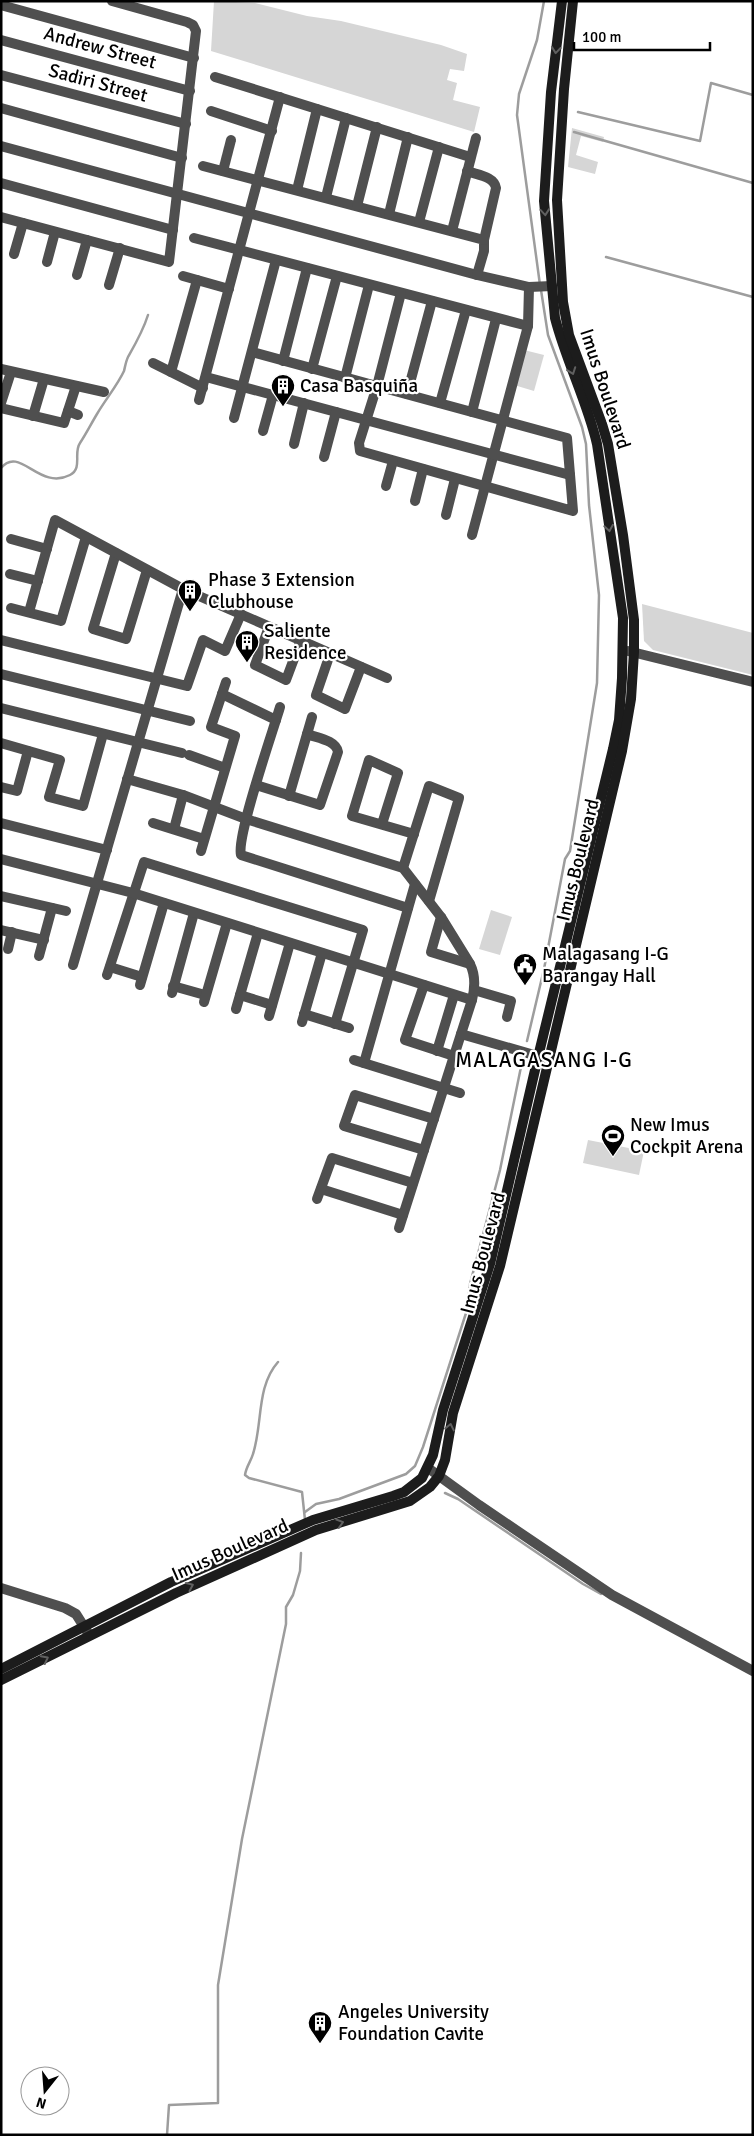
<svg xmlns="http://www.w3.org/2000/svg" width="754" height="2136" viewBox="0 0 754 2136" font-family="Signika,sans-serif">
<rect width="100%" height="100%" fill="#fff"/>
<g fill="#d6d6d6">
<path d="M214,1L255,3L307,16L341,21L441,45L467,54L464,71L450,69L447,80L457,83L453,100L480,107L474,132L211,51Z"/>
<path d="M572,128L604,137L603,142L581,136L576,155L598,162L595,174L568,167Z"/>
<path d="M524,350L544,355L534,391L514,385Z"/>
<path d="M642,604L753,633V675L653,650L644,641Z"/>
<path d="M491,910L512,917L500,955L479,949Z"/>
<path d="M588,1140L644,1151L639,1175L583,1163Z"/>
</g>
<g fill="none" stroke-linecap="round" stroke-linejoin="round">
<g stroke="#9d9d9d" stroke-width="2.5">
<path d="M578,112L700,141L711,83L753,95"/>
<path d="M574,132L753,183"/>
<path d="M606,257L753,297"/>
<path d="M540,285L517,115L519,94L537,40L544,1"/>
<path d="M1,468C20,445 39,491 70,475C83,468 73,453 80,443C86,434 91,424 97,414C105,400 117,386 124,371C125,367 126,361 128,357C136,343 143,331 148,315"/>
<path d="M527,1041L544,969L565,859L570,851L597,683L599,595L589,505L586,444L582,427L548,335L541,290"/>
<path d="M278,1362C256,1387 263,1423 253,1454C251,1461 246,1467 245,1475L249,1478L302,1492L305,1520"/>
<path d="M445,1493L458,1499L583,1584L601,1594"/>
<path d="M305,1512L316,1504L339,1499L406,1474L415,1466L423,1447L467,1310L470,1284L500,1170L523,1057"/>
<path d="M167,2135L169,2105L218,2103V1985L242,1839L286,1624V1607L293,1595L300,1571L301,1553"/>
</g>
<g stroke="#4f4f4f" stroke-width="10">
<path d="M1,5L194,58"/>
<path d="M1,40L190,91"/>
<path d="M1,75L186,124"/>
<path d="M215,77L470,157"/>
<path d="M1,108L182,158"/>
<path d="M211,111L272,131"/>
<path d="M1,146L477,275L529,287L528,326L472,535"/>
<path d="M203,166L484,240V251L477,275"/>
<path d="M223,171L231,140"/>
<path d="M467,171C477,175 494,176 496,188L484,240"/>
<path d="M1,183L173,230"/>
<path d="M297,190L317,109"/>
<path d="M326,197L346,118"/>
<path d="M357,206L377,127"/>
<path d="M389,214L408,137"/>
<path d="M1,217L169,262L196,31L193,25L187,22L112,1"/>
<path d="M419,222L439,147"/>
<path d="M452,231L476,138"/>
<path d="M194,238L528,326"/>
<path d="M14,254L23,223"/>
<path d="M47,262L55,232"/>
<path d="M77,275L87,240"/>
<path d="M183,276L229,289"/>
<path d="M109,285L120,248"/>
<path d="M529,287L552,286"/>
<path d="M252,352C357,381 462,409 567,438L573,511L360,451L359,443L377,386L401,293"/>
<path d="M283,361L307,268"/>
<path d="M153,363L203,388"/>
<path d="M1,369L104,392"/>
<path d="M312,369L337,276"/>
<path d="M171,372L197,280"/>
<path d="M206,377L570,475"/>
<path d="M345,378L369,285"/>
<path d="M407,394L432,301"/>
<path d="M199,400L280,97"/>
<path d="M1,403L11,372"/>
<path d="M440,403L466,310"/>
<path d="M1,408L64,423L76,386"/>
<path d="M68,411L78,415"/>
<path d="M472,412L496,319"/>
<path d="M33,416L44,379"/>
<path d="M234,418L276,260"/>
<path d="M263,431L273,395"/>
<path d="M294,444L304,403"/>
<path d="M324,457L336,412"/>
<path d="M386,486L393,461"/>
<path d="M415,501L423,469"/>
<path d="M446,515L455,479"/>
<path d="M11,539L47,549"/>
<path d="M116,553L93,629L126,639L147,570"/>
<path d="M10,574L38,581"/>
<path d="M11,608L61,621L86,537"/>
<path d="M29,612L55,520L183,589L387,678"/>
<path d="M269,627L255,665L286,680L301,640"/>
<path d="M1,640L187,686L203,640L225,651L241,614"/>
<path d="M330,654L316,695L345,709L361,667"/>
<path d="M1,674L190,721"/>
<path d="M222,694L276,720"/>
<path d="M280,707C273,731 236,837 241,855L408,908"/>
<path d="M1,708L182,753"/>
<path d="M1,743L60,760L49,797L83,806L103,734"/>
<path d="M189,755L225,768"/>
<path d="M127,779L183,795L246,819L403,868L441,917L470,964C476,976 475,988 472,1000"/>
<path d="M256,785L320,805L338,752C336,740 317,738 307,734"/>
<path d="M1,787L17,791L28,751"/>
<path d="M289,796L312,717"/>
<path d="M1,823L107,850"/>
<path d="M153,823L204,839"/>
<path d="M382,824L398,773L369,760L352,816L414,834"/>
<path d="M174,829L183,795"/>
<path d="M201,851L235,736L211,727L226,682"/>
<path d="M403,868L429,786L459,798L429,901"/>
<path d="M1,896L66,911"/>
<path d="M441,917L431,952L470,964"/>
<path d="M1,930L44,940"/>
<path d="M8,949L12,932"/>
<path d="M39,956L52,908"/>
<path d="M73,965L183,589"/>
<path d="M110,967L142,977"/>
<path d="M107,975L144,862L363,930L335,1024"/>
<path d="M140,985L164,903"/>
<path d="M424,985L405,1040L454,1056"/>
<path d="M173,986L205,995"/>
<path d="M474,990L511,1001L507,1017"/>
<path d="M172,993L194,913"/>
<path d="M240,995L272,1005"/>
<path d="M204,1002L227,923"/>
<path d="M236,1009L258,933"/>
<path d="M304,1014L349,1028"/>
<path d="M269,1016L290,943"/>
<path d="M302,1022L322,953"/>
<path d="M437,1051L454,995"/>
<path d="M354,1060L460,1093"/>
<path d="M364,1063L415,884"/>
<path d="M424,1150L344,1126L355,1095L434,1119"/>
<path d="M321,1189L403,1215"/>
<path d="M317,1199L332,1158L413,1183"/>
<path d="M399,1228L461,1034"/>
<path d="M1,1588L65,1608L76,1614L88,1633"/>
</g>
<g stroke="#4f4f4f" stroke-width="10">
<path d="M628,651L753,682"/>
<path d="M1,859L133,893L472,1000L461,1034L548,1059"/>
<path d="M428,1468L479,1505L612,1595L753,1671"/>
</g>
<g stroke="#1c1c1c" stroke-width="10">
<path d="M1,1669L171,1582L313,1520L393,1496L404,1492L422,1478L433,1455L443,1410L490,1264L538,1057L613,749L619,720L622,678L623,618L597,444C587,401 566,361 555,318L544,201L551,92L562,1"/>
<path d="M1,1680L176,1593L316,1530L410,1501L430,1487L439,1476L445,1460L453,1413L500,1266L622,751L631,699L634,652V620L623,535L608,444L602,424L569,335L563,302L557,200L564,89L573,1"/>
</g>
</g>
<defs><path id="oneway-chevron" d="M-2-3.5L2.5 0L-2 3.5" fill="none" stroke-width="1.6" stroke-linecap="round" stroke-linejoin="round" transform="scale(1.25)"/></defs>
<g stroke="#606060">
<use href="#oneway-chevron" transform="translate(556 50) rotate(96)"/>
<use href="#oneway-chevron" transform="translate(545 212) rotate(85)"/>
<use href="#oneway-chevron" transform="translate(572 371) rotate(70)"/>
<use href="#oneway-chevron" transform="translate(609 528) rotate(81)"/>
<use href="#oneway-chevron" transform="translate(450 1427) rotate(-78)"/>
<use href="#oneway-chevron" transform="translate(340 1523) rotate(-17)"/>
<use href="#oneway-chevron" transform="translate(190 1586) rotate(-24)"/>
<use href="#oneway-chevron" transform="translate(45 1659) rotate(-27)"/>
</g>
<defs>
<g id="building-pin" transform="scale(1.25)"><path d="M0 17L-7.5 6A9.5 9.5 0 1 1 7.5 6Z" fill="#000" stroke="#fff"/><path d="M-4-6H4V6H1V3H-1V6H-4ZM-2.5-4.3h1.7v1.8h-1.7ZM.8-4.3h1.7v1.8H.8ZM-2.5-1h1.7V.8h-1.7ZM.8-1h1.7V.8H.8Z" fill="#fff"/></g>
<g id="civic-pin" transform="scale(1.25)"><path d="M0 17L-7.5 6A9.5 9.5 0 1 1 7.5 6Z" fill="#000" stroke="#fff"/><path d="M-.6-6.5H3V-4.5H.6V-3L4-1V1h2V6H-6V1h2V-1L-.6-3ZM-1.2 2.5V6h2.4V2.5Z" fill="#fff"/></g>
<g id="stadium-pin" transform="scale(1.25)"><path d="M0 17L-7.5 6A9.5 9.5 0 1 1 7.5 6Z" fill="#000" stroke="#fff"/><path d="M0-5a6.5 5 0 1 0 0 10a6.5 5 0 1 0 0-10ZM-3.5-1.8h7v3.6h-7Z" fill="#fff"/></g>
</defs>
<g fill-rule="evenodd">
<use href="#building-pin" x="283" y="386"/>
<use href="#building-pin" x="190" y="591"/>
<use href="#building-pin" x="247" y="642"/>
<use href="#civic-pin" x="525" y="965"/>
<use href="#stadium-pin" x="613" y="1136"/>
<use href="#building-pin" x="320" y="2023"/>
</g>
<g text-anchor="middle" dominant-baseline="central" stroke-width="4.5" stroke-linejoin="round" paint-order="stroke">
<g font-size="19" fill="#000" stroke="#fff">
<text transform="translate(100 48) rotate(15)">Andrew Street</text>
<text transform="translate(98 83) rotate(15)">Sadiri Street</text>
<text transform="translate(605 389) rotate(72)">Imus Boulevard</text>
<text transform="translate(578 860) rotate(-76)">Imus Boulevard</text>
<text transform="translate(483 1253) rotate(-75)">Imus Boulevard</text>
<text transform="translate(230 1550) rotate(-24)">Imus Boulevard</text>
</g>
<g font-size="19" fill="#000" stroke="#fff" text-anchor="start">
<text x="300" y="386">Casa Basquiña</text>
<text x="208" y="580">Phase 3 Extension<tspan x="208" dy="22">Clubhouse</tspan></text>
<text x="264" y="631">Saliente<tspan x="264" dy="22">Residence</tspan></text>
<text x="542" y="954">Malagasang I-G<tspan x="542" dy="22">Barangay Hall</tspan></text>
<text x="630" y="1125">New Imus<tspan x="630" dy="22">Cockpit Arena</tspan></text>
<text x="338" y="2012">Angeles University<tspan x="338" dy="22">Foundation Cavite</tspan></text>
</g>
<g font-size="21" letter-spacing="1" fill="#000" stroke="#fff">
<text x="544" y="1060">MALAGASANG I-G</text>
</g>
</g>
<rect width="754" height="2136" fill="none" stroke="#000000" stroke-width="5"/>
<g transform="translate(45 2091) rotate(197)"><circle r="24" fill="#ffffff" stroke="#999999"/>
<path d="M0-4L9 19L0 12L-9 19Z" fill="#000000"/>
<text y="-8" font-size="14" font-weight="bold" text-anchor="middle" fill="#000000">N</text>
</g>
<path d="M574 42v8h136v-8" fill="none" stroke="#000000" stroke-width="2.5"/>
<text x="582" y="42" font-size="15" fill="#000000" stroke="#ffffff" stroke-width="4" paint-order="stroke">100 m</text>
</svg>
